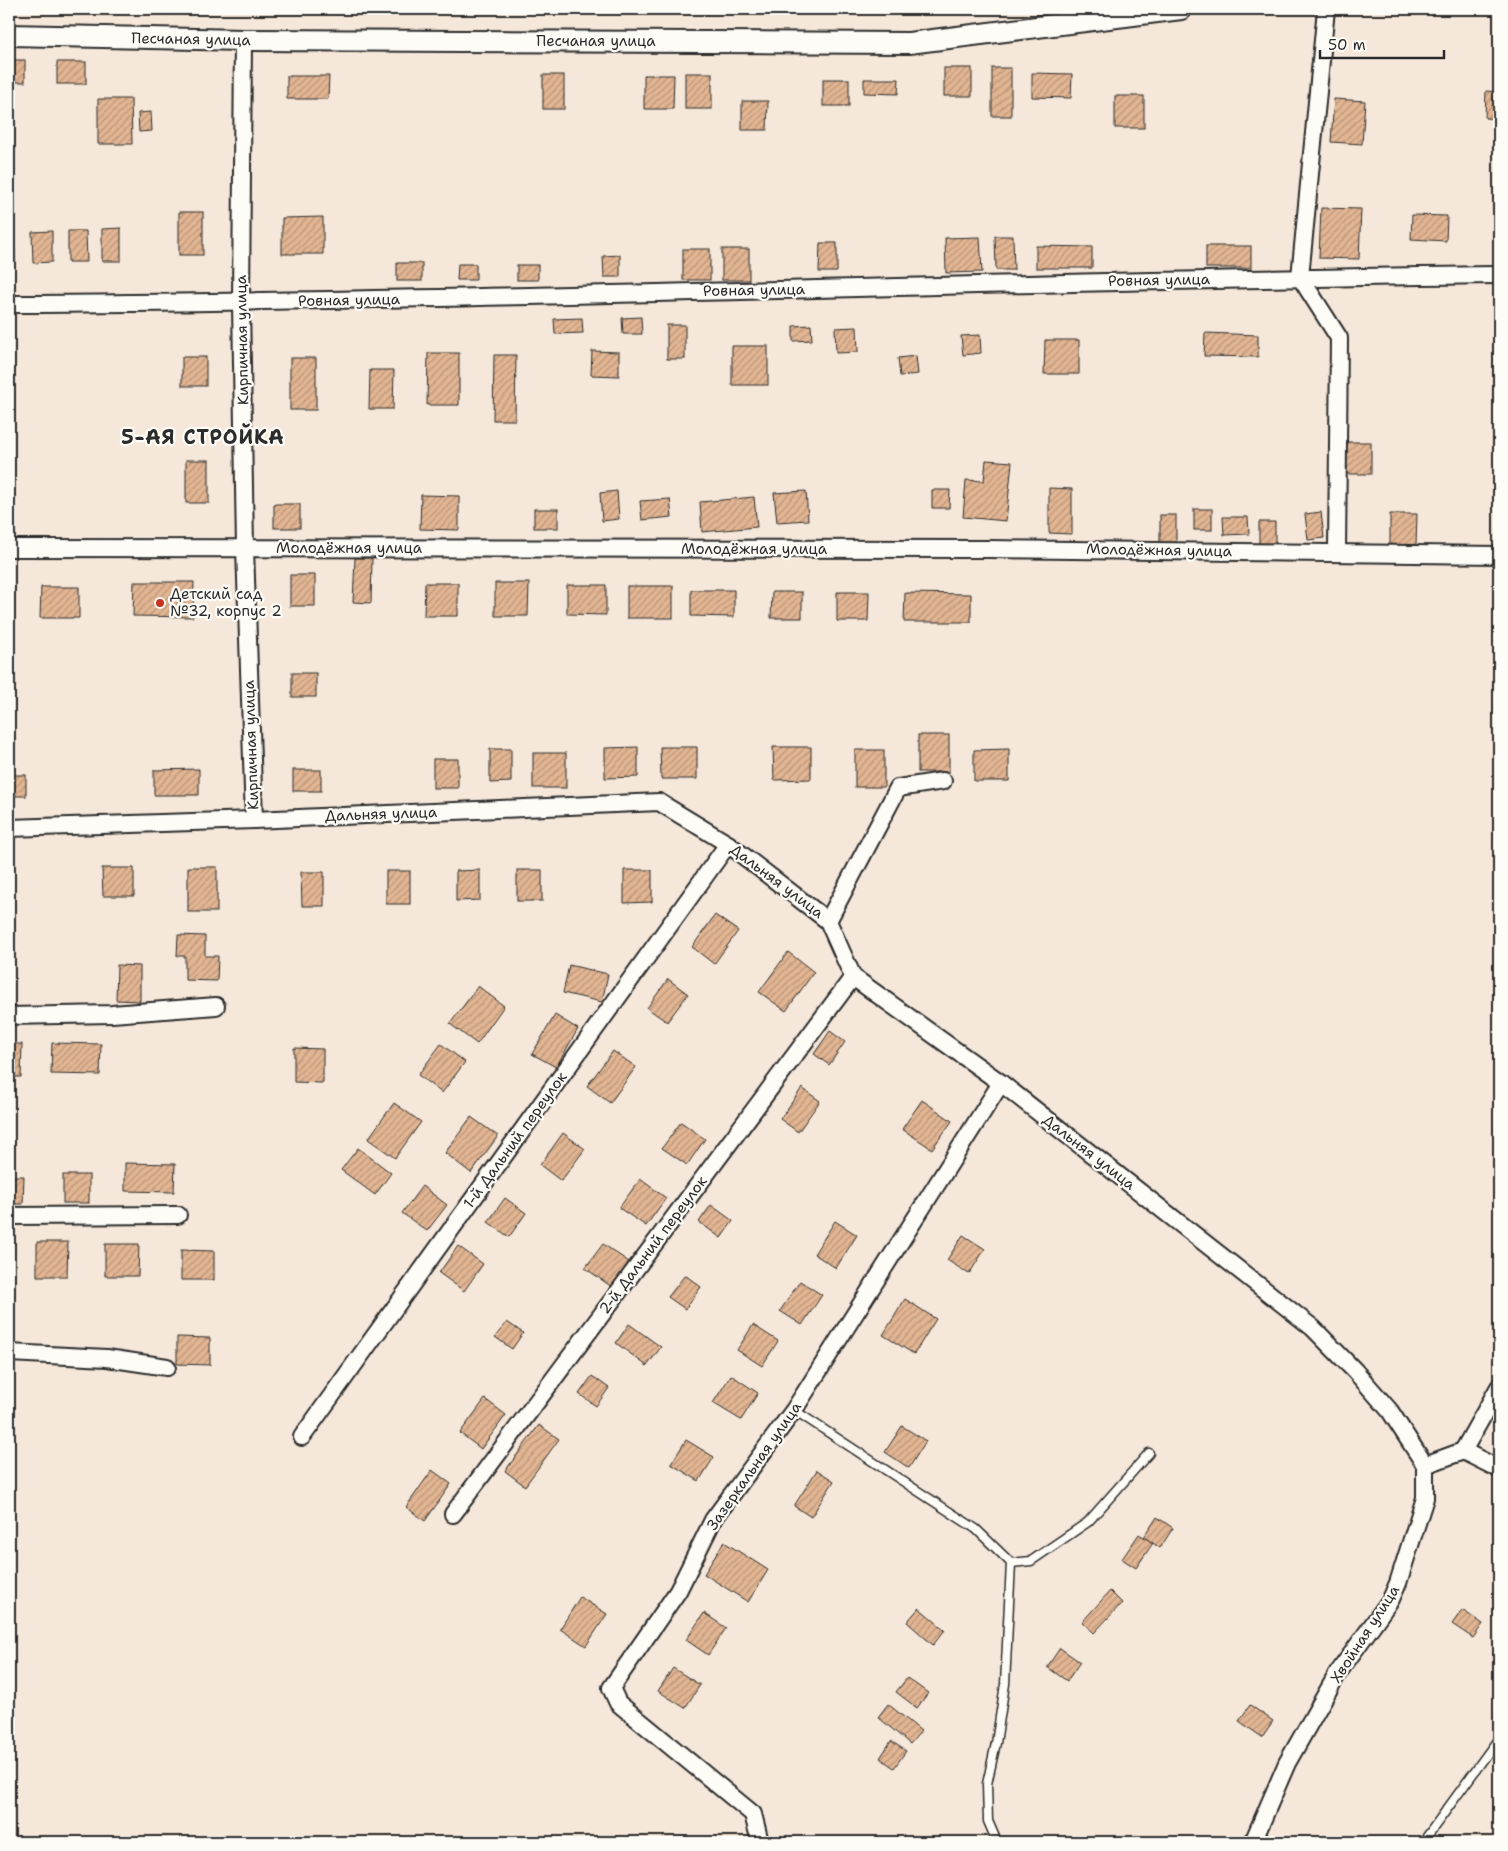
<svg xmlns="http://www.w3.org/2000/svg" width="1508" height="1851" viewBox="0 0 1508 1851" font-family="'Shantell Sans',sans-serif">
<defs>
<pattern id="building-hatch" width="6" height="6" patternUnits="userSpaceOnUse" patternTransform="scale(1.25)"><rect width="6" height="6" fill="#e3b693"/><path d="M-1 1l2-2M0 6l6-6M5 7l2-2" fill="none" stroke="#b89478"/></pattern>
</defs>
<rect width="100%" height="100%" fill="#f5e7d9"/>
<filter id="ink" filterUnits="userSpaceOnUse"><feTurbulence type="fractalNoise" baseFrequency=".02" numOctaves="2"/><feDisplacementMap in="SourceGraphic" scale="10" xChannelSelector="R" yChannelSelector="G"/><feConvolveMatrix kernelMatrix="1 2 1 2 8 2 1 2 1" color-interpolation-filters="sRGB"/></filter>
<g filter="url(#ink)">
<g fill="url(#building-hatch)" stroke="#2b2b2b">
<rect x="9" y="60" width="16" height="22"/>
<rect x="57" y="62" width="29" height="22"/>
<rect x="944" y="68" width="28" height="28"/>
<rect x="992" y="68" width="19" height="48"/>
<rect x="685" y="73" width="27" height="36"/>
<path d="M1032,73L1072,74L1071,98L1032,97Z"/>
<rect x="543" y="75" width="21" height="34"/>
<path d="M644,75H674L673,109H644Z"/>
<path d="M287,76H329L328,99H287Z"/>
<rect x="823" y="79" width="26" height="27"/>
<path d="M864,79H899L898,94L864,93Z"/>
<path d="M1486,91L1499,92V119L1485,118Z"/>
<rect x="1115" y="96" width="29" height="32"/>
<path d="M98,99H131L132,144H98Z"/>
<path d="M1334,99L1365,101L1362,144L1331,142Z"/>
<path d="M742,101H768L767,130H742Z"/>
<path d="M151,112L152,131L139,132L138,113Z"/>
<path d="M1321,208L1361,209L1359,259L1319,258Z"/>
<rect x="179" y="212" width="24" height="43"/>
<path d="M1412,215L1447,216L1446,241L1411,239Z"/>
<path d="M323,217V254H282V218Z"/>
<path d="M121,228V261H102V229Z"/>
<path d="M9,230H14L15,263H9Z"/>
<path d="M52,231V262L33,263L32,232Z"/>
<path d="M68,231H86L87,262H68Z"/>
<path d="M995,236H1013L1014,270H996Z"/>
<path d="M980,237L982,272L946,273L945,238Z"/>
<path d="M820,243H837V272H819Z"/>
<path d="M1036,246L1092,247V268H1036Z"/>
<rect x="1206" y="246" width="45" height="22"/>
<rect x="683" y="249" width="27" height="31"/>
<rect x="722" y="249" width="27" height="31"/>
<path d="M620,255V277H604L603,256Z"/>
<rect x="397" y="263" width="25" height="18"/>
<path d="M458,264H476V280H457Z"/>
<rect x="517" y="265" width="21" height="15"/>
<path d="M641,317L642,334H623L622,318Z"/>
<path d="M582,318L583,333L555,334L554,319Z"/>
<rect x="667" y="325" width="18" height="34"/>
<path d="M811,325L812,340L793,341V326Z"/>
<path d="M857,327L858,352L836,353L835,328Z"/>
<path d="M1205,333L1258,335V357L1204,356Z"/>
<path d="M980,335L981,353L963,355L961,336Z"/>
<path d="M1045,340H1079V374H1044Z"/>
<rect x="732" y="346" width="36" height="39"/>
<path d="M592,351L619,352V376L591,375Z"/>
<path d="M428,353H459V405H427Z"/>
<path d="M494,355H516L515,420H493Z"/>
<path d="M916,356L918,374L900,376L898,358Z"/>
<rect x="182" y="357" width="24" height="29"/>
<rect x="290" y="358" width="26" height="52"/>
<path d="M370,370H394L393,409H369Z"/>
<rect x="1345" y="442" width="26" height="32"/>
<rect x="186" y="460" width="23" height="43"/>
<path d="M986,460L1012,462L1006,521L963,517L966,480L984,481Z"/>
<path d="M1049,488L1072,489V534L1049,533Z"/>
<path d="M932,490H950L949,508H932Z"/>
<path d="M617,491L619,519L602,521L600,493Z"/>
<path d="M806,491L808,520L777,522L774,493Z"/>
<path d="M421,495L459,496V530L420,529Z"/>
<path d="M754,497L757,527L702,532L700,502Z"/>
<path d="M670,499L672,517L642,520L640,501Z"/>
<rect x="274" y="504" width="26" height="24"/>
<rect x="534" y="509" width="24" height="19"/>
<rect x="1194" y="509" width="18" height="21"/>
<path d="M1321,512L1324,538L1308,540L1305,514Z"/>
<path d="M1390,514H1417L1416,545H1390Z"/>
<rect x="1160" y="515" width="16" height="29"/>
<path d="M1223,517H1248L1249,534L1224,535Z"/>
<path d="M1259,522H1275V548L1259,547Z"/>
<path d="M355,558H372L371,603L353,602Z"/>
<rect x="290" y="575" width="25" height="31"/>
<path d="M134,582H194L193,617L133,616Z"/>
<path d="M425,583H458V616H424Z"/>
<path d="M495,583H529L528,616H495Z"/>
<path d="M567,585H606V615L567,614Z"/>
<rect x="627" y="586" width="46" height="32"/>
<path d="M41,587H79V618H40Z"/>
<path d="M691,590H734V617L691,616Z"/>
<path d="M772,592H802V618H771Z"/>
<path d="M837,592H869L868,621H837Z"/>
<path d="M905,593L971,594V622H904Z"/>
<rect x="292" y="673" width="24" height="24"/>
<rect x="918" y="735" width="31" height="37"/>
<path d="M638,747V777L605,778V748Z"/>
<path d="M660,747H697V779H661Z"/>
<path d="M773,747H811V779L774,780Z"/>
<path d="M490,749H511V782L490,783Z"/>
<path d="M1009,749V781H974V750Z"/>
<rect x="855" y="750" width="29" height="37"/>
<rect x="533" y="753" width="33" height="35"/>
<rect x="433" y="759" width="25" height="29"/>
<path d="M199,769V795H154V770Z"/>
<rect x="293" y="770" width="28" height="21"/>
<rect x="9" y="775" width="17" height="21"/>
<rect x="188" y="867" width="29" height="45"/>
<path d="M102,868H134V896H103Z"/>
<path d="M480,870V900L456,901V871Z"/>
<rect x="517" y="870" width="25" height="31"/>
<path d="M624,870H652V902L624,903Z"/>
<rect x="386" y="871" width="24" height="33"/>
<path d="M301,872H324V906H302Z"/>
<path d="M715,915L738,931L714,964L692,947Z"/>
<path d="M178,935L205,936V956H218L217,981L185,980V956H177Z"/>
<path d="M788,952L814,972L786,1011L759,992Z"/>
<path d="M117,965L140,966V1001L116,1000Z"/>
<path d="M569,965L608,974L602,1002L563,993Z"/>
<path d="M668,979L688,994L667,1022L647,1008Z"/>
<path d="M478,986L504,1006L477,1044L450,1024Z"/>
<path d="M555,1015L578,1029L556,1067L532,1054Z"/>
<path d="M830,1031L845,1042L829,1065L814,1054Z"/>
<path d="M52,1043L101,1044L100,1075L51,1074Z"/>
<path d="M9,1044H22L21,1077H9Z"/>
<path d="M441,1044L465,1062L442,1093L418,1075Z"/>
<path d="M294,1048L323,1049V1083L294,1082Z"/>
<path d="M613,1051L636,1067L610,1103L587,1086Z"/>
<path d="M802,1088L820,1101L798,1132L780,1119Z"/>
<path d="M922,1100L952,1121L932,1149L902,1129Z"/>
<path d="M394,1103L421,1122L395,1158L368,1139Z"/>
<path d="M471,1117L498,1136L471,1173L445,1153Z"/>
<path d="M681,1122L705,1139L687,1165L662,1148Z"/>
<path d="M563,1133L585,1149L561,1181L540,1165Z"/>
<path d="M358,1148L391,1173L375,1195L341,1170Z"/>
<path d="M125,1163L175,1164L174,1192L125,1191Z"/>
<rect x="63" y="1175" width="26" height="28"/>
<path d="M9,1176H24L23,1204H9Z"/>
<path d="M640,1179L666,1198L646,1226L619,1208Z"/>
<path d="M422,1186L447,1205L427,1231L402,1213Z"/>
<path d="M505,1198L526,1213L509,1237L488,1222Z"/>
<path d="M711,1205L733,1221L721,1238L699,1222Z"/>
<path d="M835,1221L857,1235L836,1268L814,1254Z"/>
<path d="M963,1235L985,1249L969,1274L947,1260Z"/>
<path d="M37,1242H68L67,1276H37Z"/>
<path d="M105,1244H139L138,1276H105Z"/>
<path d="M603,1244L629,1262L612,1287L585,1268Z"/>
<path d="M458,1246L483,1264L464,1291L439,1273Z"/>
<path d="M181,1250L214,1251V1280H181Z"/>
<path d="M685,1275L701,1287L685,1309L668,1297Z"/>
<path d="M800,1281L822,1295L802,1325L780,1311Z"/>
<path d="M905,1299L936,1319L914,1354L883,1335Z"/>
<path d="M507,1322L523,1333L512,1349L495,1337Z"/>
<path d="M629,1324L661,1347L647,1366L616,1343Z"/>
<path d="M753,1325L778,1341L762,1366L737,1350Z"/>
<path d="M177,1337L210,1338V1365L177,1364Z"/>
<path d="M731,1375L758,1393L741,1420L713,1403Z"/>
<path d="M592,1376L609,1388L596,1406L579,1394Z"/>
<path d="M485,1399L506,1415L481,1449L460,1433Z"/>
<path d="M539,1425L559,1439L525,1486L505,1471Z"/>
<path d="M902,1426L926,1441L909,1468L885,1452Z"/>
<path d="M686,1440L714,1457L699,1481L671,1464Z"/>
<path d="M432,1470L451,1484L425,1521L406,1507Z"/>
<path d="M817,1470L834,1481L811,1517L794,1506Z"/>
<path d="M1157,1517L1173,1528L1160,1548L1144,1537Z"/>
<path d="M1139,1534L1153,1543L1136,1568L1122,1559Z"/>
<path d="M724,1542L768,1570L748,1602L704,1574Z"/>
<path d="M1110,1591L1122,1603L1094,1633L1082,1622Z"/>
<path d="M580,1597L607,1614L586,1646L560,1629Z"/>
<path d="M919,1608L945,1630L933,1645L907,1622Z"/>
<path d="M1462,1610L1483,1624L1473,1638L1452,1624Z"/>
<path d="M704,1613L726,1628L708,1655L686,1640Z"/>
<path d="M1060,1648L1080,1662L1067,1681L1047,1667Z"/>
<path d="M673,1668L700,1685L685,1708L658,1691Z"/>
<path d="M907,1678L928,1693L917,1708L896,1692Z"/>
<path d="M888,1704L921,1731L910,1744L878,1717Z"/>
<path d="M1250,1705L1273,1721L1262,1737L1239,1721Z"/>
<path d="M891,1741L906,1751L894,1768L880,1758Z"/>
</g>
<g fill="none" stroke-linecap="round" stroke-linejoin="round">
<g stroke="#2b2b2b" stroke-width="11">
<g id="service">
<path d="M794,1410L976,1529L1011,1563L1005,1684L996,1743L987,1784L988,1821L997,1842"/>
<path d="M1011,1563L1031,1561L1088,1522L1149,1453"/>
<path d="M1423,1842L1499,1738"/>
</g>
</g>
<g stroke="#2b2b2b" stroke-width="20">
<g id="minor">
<path d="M1326,9L1300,277L1339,338L1337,552"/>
<path d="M243,40L241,303L245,548L254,820"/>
<path d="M9,304C506,301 1002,281 1499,275"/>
<path d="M9,548L989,549L1499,555"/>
<path d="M9,828L254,820L659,802L728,844L828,921L853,977L1001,1083L1313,1328L1355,1371L1390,1411L1425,1465"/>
<path d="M828,921L898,788L943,781"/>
<path d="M9,1016L112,1014L216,1006"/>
<path d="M9,1216L178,1215"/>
<path d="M9,1353L107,1358L167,1367"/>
<path d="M302,1437L728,844"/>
<path d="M1463,1451L1499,1469"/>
<path d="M453,1514L853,977"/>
<path d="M760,1842L753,1814L618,1703L611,1688L678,1591L713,1520L794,1410L1001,1083"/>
<path d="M1253,1842L1287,1763L1338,1673L1391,1599L1398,1583L1425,1498V1465L1463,1451L1499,1387"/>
</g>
</g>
<g stroke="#2b2b2b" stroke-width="24">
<path id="tertiary" d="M9,35L243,40L909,43L1181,9"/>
</g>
<use href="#service" stroke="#fdfcf7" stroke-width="8"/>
<use href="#minor" stroke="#fdfcf7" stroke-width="16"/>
<use href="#tertiary" stroke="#fdfcf7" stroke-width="20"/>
</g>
</g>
<circle fill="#c8321e" stroke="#fdfcf7" stroke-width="2" cx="160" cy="603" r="5"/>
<g text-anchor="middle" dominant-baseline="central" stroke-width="4.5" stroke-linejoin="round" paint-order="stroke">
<g font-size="15" fill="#2b2b2b" stroke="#fdfcf7">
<text transform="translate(191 39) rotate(1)">Песчаная улица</text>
<text x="596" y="41">Песчаная улица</text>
<text transform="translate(1159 280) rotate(-1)">Ровная улица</text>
<text transform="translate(754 290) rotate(-1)">Ровная улица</text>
<text transform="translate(349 300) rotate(-1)">Ровная улица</text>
<text transform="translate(242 340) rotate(-91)">Кирпичная улица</text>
<text x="349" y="548">Молодёжная улица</text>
<text x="754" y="549">Молодёжная улица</text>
<text transform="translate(1159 550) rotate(1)">Молодёжная улица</text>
<text transform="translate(251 745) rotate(-92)">Кирпичная улица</text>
<text transform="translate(381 814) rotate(-2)">Дальняя улица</text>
<text transform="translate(777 881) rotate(37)">Дальняя улица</text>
<text transform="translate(515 1140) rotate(-54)">1-й Дальний переулок</text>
<text transform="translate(1089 1152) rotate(38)">Дальняя улица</text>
<text transform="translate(653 1245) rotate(-53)">2-й Дальний переулок</text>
<text transform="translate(754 1466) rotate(-55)">Зазеркальная улица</text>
<text transform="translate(1365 1634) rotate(-57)">Хвойная улица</text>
</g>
<g font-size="15" fill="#2b2b2b" stroke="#fdfcf7" text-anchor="start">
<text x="170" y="594">Детский сад<tspan x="170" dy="17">№32, корпус 2</tspan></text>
</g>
<g font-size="20" font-weight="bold" letter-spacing="1" fill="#2b2b2b" stroke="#fdfcf7">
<text x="203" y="437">5-АЯ СТРОЙКА</text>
</g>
</g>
<rect width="1508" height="1851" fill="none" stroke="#fdfcf7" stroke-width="30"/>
<rect x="15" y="15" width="1478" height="1821" fill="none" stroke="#2b2b2b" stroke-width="2" filter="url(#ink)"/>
<path d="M1320 50v8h124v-8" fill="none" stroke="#2b2b2b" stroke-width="2.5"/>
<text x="1328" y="50" font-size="15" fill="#2b2b2b" stroke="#fdfcf7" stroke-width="4" paint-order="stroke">50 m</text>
</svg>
